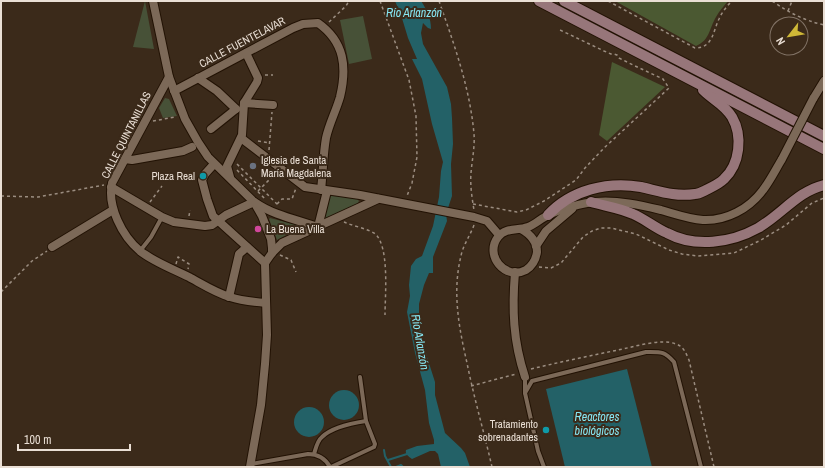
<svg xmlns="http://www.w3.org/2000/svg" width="825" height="468" viewBox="0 0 825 468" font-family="'Archivo Narrow',sans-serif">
<rect width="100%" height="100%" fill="#3b2a1a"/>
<g fill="#475137">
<path d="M145,1L154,49L133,47Z"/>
<path d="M363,16L372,59L349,64L340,20Z"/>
<path d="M165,98L169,99L177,116L163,118L159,108Z"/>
<path d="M328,194L356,198L359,201L356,206L322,221Z"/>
<path d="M270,218L297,225L299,226V228L277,240L269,219Z"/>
</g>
<g fill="#4b5932">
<path d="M615,1H728C724,6 719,11 716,17C709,29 710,40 696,46Z"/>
<path d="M612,62L665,87L607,141L599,135Z"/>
</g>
<g fill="#236167">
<path d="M395,1H421C427,10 431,18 431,29L428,28L423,23L421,33L423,44L447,87L451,104L452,118L453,144L451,164L452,196L446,214L447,221L433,257V273H429L424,285L419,304V324L427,357L435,382V395L445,433L461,448L465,453L470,467H441L438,454L435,451H430L412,459C408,456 405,454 406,450L417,446L434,444V440L429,423L425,390L415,353L407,312L410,296L409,285L411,266L416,259L422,256L433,226L439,197L441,171L443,162L432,124L422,79L412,59H417L408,38L401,15Z"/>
<path d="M627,369L652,467H565L546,389Z"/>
<circle cx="344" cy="405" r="15"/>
<circle cx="309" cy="422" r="15"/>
</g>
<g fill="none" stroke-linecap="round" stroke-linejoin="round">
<g stroke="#236167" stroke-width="2">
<path d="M384,450L385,456L391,467"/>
<path d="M388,460L407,454"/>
<path d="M396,467L401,465L403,467"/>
</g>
<g stroke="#221204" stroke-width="6">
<g id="lane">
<path d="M118,146L126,149"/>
<path d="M140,251L151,237L162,217"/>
<path d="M525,377V393"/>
<path d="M314,454C316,448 317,441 322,437C331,428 353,423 366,421"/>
<path d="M251,464L308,454C317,454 325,458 330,467"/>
<path d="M331,467L374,447L375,444L366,421L360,377"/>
<path d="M544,467L538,451L525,393L532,381L646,352C661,352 664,351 674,362L701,467"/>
</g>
</g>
<g stroke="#221204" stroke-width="10">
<g id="street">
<path d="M153,1L169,77L185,119L198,142L208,157L254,202L262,216L271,239L272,248V253"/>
<path d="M169,77L112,183C107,206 122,236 140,251C154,262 173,269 189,277C202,284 216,293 230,297C242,301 254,302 266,303"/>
<path d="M198,78L217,91L236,109"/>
<path d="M174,91L293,28L303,24L318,23C345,42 347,68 340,97C336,111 329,124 326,138C323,155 323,173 321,190"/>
<path d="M813,99L824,81"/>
<path d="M244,103L273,105"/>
<path d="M211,129L236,109"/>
<path d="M241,138L305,187L360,195L474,217L487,221L499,235"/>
<path d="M125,159L132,160L183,151L192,147"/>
<path d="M214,164L205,174L202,180L207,199L213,216L265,263"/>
<path d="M230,177L227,166L242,135L244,103L257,82L258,78L246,53"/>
<path d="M111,187L162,217L174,222L205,226L212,225L226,215L254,202"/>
<path d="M256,203C273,215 298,220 318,227"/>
<path d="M318,227L327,191"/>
<path d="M521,229C530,234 537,241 537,252C536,259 532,266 526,270C505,281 484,255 498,237C506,227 517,231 528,227C536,224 541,218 549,215C559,209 584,203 595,202C618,200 640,205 661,210C675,214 689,219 703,220C726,221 749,209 763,190C770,181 776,169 782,159"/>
<path d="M536,246L546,231L572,209"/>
<path d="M52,247L113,210"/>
<path d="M515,272C512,309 513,341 525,377"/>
<path d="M229,297L239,254L247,247"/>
<path d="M250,467L261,405L265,364L267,335L265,263L272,253L282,243L378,199"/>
</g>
</g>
<g stroke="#221204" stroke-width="12">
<g id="secondary">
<path d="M539,1L824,149"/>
<path d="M564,1L824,136"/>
<path d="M591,202C605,206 620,208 633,214C645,219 655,228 667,233C695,248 731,243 758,228C781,215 798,191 824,185"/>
<path d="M548,215C571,190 608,181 641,187C659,191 675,197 695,194C699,194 702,192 706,190C712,187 719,184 724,179C740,164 743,136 732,117C724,104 714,101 703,90"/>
</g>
</g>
<g stroke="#9b8d80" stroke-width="1.5" stroke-dasharray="3 3" stroke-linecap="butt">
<path d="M380,1L409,80L416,116L417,157L412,183L407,196"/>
<path d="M439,1C454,44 470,88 474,134C475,147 472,160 471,173C470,185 472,198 474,210"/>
<path d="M608,1L695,48C713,48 713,31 719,19C722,12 727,6 732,1"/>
<path d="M772,1C790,13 803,20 824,25"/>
<path d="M788,11L792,1"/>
<path d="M329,22L346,6L349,1"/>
<path d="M265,75H273"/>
<path d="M153,121L175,117"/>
<path d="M258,141L270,143"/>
<path d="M269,150L272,112"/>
<path d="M237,164L278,205"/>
<path d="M237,170L266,200"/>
<path d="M258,191L275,174"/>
<path d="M1,196L38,197L104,185"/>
<path d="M150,202L162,186"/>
<path d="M277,204L282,199H292L296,188"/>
<path d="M473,204L517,212L526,210L544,201L576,180L585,168L604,148L669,88L663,79L633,65L619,58L617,55L614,54H611L604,51L558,29"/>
<path d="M189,216L190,210"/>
<path d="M344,222C353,226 365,228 374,233C390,244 385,296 385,315"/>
<path d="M474,225C470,236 463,245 461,256C452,292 459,328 467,363C474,398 484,432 492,467"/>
<path d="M280,255L291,260L296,272"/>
<path d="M176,264L178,257L189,264L188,269"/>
<path d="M539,267L551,268L561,263L583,237L592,231L601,228H611L636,234L669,250L682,254L698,256L734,253L761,240L786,225L812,203L824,198"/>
<path d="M1,292L32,261L47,251"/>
<path d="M531,369C560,362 589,356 618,350C634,347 660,338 676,344C683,346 686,353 689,360L714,467"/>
<path d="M471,386L516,374"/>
</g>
<use href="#lane" stroke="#7c6958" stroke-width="4"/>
<use href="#street" stroke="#7c6958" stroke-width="8"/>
<use href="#secondary" stroke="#97767a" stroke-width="10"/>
<g stroke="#221204" stroke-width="10" stroke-linecap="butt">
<path id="street-bridge" d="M782,159L813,99"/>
</g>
<use href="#street-bridge" stroke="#7c6958" stroke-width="8"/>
</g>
<circle fill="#6b7280" stroke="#3b2a1a" stroke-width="1.5" cx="253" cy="166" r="4"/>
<g fill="#0f9aa8" stroke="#3b2a1a" stroke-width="1.5">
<circle cx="203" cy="176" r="4"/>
<circle cx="546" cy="430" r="4"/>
</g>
<circle fill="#d1479c" stroke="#3b2a1a" stroke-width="1.5" cx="258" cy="229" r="4"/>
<g text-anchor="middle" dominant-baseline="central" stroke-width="4" stroke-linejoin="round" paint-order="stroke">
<g font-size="11" fill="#eadfd5" stroke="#3b2a1a">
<text transform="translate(242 42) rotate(-28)">CALLE FUENTELAVAR</text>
<text transform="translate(126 135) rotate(-63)">CALLE QUINTANILLAS</text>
</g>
<g font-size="11" fill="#eadfd5" stroke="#3b2a1a" text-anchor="start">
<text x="261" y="160">Iglesia de Santa<tspan x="261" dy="13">María Magdalena</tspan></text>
<text x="195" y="176" text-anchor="end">Plaza Real</text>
<text x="266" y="229">La Buena Villa</text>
<text x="538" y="424" text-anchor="end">Tratamiento<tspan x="538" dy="13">sobrenadantes</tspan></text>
</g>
<g font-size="12" font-style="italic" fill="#86e6f2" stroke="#3b2a1a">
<text x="414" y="13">Río Arlanzón</text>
<text transform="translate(420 342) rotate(80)">Río Arlanzón</text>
<text x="597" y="417">Reactores<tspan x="597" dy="14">biológicos</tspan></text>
</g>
</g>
<rect width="825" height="468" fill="none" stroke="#eadfd5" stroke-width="4"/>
<g transform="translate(789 36) rotate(239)"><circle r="19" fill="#3b2a1a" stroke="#817265"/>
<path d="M0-3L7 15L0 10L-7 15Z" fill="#cfb837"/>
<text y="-6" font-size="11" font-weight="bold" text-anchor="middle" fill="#eadfd5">N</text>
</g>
<path d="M18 444v6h112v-6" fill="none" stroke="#eadfd5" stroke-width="2"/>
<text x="24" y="444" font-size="12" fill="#eadfd5" stroke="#3b2a1a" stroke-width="3" paint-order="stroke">100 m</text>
</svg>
